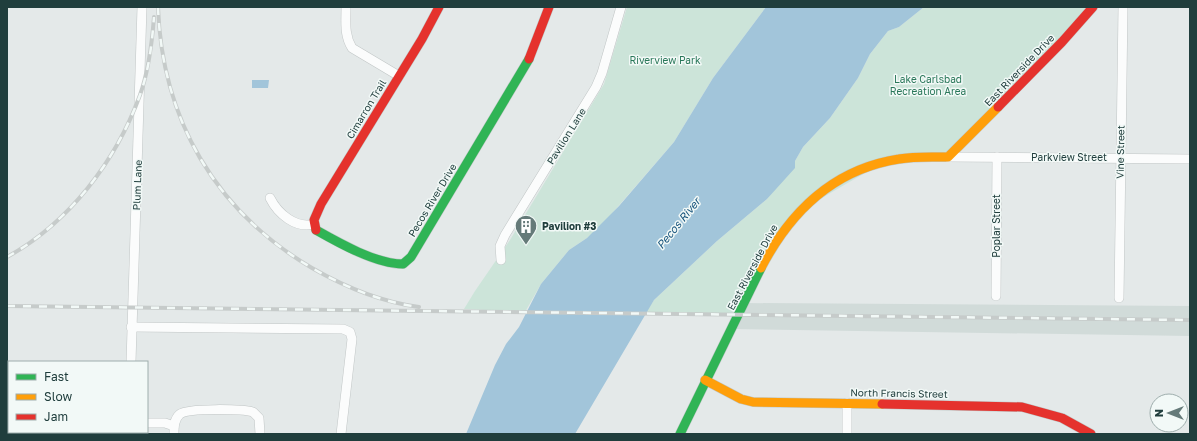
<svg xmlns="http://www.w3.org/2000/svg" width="1197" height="441" viewBox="0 0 1197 441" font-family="'Golos Text',sans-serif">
<rect width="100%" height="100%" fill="#e4e9e9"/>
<path fill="#d1dbd9" d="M744,303L1190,306V336L731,329Z"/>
<g fill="#cce4d9">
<path d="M627,7H766L713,78L674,142L602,225L587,238L569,250L541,284L525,312L464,309L475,291L510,240L604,84Z"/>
<path d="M924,7H1093L948,157L884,162L801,210L738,315H644L654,300L717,241L767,199L795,161L803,147L830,118L858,78L870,54L888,31L899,27Z"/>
</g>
<g fill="#a2c5da">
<path d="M766,7H924L899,27L888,31L870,54L858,78L830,118L803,147L795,161V168L767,199L717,241L654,300L575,434H466L495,365L506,344L519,327L541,284L569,250L587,238L619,206L674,142L713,78Z"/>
<path d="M252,80H269L268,88H252Z"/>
</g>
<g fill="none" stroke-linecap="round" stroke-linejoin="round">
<g stroke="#c1c6c6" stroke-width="10">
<g id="street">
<path d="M346,7C346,22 344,35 352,48L399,76"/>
<path d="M948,157L1190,159"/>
<path d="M270,198C278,214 296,229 314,224"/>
<path d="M501,260L500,246L505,235L596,87L602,73L621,7"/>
<path d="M996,296L997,157"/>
<path d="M1119,298L1123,7"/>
<path d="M131,327L343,329L350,332L352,339L341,434"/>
<path d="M131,362L142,7"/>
<path d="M147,423H165L174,426"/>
<path d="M129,434V432"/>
<path d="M174,434C174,427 174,419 180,414C188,408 242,409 253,412L259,418L260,434"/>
<path d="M847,434V403"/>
</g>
</g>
<g stroke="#bfc7c6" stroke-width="10">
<g id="fast">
<path d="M316,230C339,243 376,264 403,264L411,257L529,59"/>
<path d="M680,434L761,268"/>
</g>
</g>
<g stroke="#bfc7c6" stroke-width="10">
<g id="slow">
<path d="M761,268C790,212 834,169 899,159C915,156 932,157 948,157L998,107"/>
<path d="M705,380L741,399L753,402L882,404"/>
</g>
</g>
<g stroke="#bfc7c6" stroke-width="10">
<g id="jam">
<path d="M529,59L549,7"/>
<path d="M998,107L1062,42L1093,7"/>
<path d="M316,230L314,220L321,204L422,39L439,7"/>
<path d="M882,404L1022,407L1062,418L1091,434"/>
</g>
</g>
<use href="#street" stroke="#fbfcfc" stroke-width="9"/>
<use href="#fast" stroke="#30b455" stroke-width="9"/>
<use href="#slow" stroke="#ff9f0a" stroke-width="9"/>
<use href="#jam" stroke="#e5322d" stroke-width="9"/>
<g stroke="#c6cbca" stroke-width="4">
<g id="rail">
<path d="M158,7C162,119 215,211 312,268C345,287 381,302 419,307"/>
<path d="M7,257C69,223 116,161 140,95C149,70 152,43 154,17"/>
<path d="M7,306L1190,320"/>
</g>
</g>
<use href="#rail" stroke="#f2f9f7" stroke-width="2.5" stroke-dasharray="8" stroke-linecap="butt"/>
</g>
<defs>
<g id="building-pin" transform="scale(1.15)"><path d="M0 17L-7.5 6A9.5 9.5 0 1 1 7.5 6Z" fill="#657a79" stroke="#f2f9f7"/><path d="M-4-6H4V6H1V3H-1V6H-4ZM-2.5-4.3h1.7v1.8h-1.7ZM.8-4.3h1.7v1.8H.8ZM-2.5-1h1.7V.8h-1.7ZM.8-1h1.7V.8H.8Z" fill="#fff"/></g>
</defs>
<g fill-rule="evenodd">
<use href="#building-pin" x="526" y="226"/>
</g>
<g text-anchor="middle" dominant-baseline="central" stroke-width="3" stroke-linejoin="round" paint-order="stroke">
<g font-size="10" fill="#297759" stroke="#f2f9f7">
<text x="665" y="60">Riverview Park</text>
<text x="928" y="79">Lake Carlsbad<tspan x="928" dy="12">Recreation Area</tspan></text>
</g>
<g font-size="10" fill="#203e3d" stroke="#f2f9f7">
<text transform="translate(1019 70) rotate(-46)">East Riverside Drive</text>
<text transform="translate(366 109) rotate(-59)">Cimarron Trail</text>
<text transform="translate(566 136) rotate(-58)">Pavilion Lane</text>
<text transform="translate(1120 152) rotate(-89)">Vine Street</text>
<text x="1069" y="157">Parkview Street</text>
<text transform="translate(137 185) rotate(-88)">Plum Lane</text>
<text transform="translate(432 200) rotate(-59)">Pecos River Drive</text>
<text transform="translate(996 226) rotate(-90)">Poplar Street</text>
<text transform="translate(752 267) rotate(-62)">East Riverside Drive</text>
<text transform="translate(899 393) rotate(1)">North Francis Street</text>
</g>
<g font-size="10" font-weight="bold" fill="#203e3d" stroke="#f2f9f7" text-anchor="start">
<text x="542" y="226">Pavilion #3</text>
</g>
<g font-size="11" font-style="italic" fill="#18557d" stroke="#f2f9f7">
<text transform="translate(678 223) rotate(-51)">Pecos River</text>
</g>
</g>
<rect width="1197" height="441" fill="none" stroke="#203e3d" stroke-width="16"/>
<rect x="8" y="361" width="140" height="72" fill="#f2f9f7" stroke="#9eaead"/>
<rect x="16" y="374" width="20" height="6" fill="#30b455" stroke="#9eaead"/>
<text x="44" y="381" font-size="12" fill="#203e3d">Fast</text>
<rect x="16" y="394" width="20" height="6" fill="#ff9f0a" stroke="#9eaead"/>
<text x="44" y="401" font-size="12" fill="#203e3d">Slow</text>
<rect x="16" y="414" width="20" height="6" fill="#e5322d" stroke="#9eaead"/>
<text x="44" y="421" font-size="12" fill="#203e3d">Jam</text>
<g transform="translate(1169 413) rotate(270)"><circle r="19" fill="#f2f9f7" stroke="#9eaead"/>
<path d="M0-3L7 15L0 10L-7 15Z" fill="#657a79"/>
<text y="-6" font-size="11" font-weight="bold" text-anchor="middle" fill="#203e3d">N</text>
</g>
</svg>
